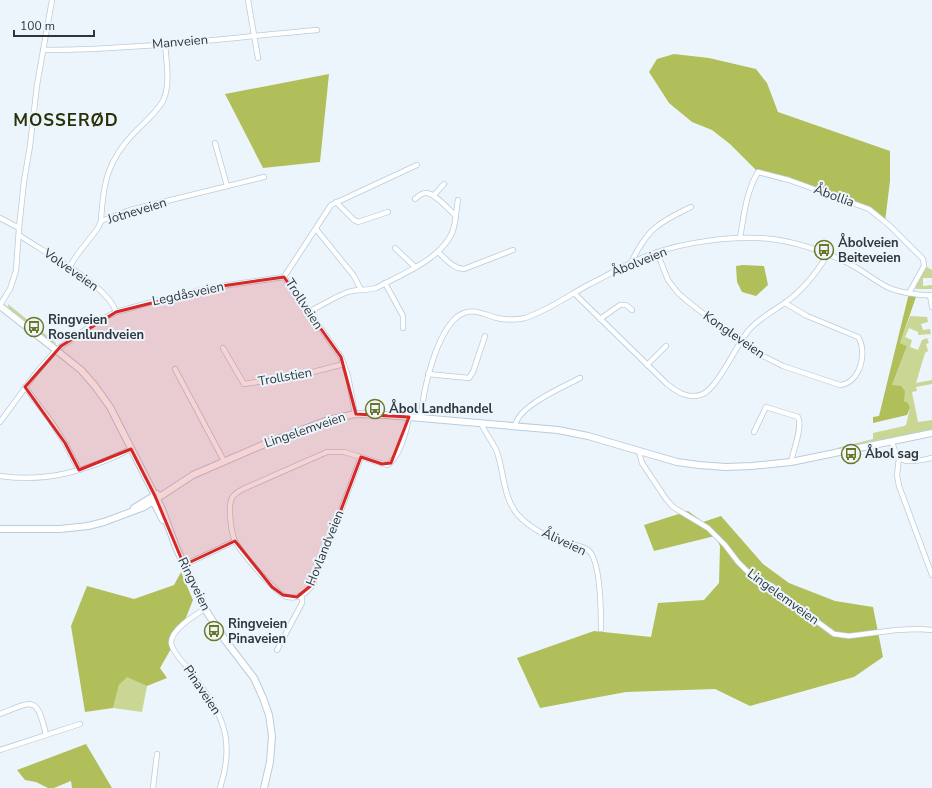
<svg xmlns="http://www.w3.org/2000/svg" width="932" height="788" viewBox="0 0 932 788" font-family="'Nunito Sans',sans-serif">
<rect width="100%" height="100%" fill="#edf5fc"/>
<g fill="#cad694">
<path d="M927,267L932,270V278H923V286L932,285V289H916L915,285L924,270Z"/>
<path d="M8,304L56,343V344L52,342L9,310Z"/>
<path d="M910,316L927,317L928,322L921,324L923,330L930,329L931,334L918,335V332L909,328L905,337L912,340L910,347L918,350L922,340L927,338L929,343L926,344L928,351L925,353L916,383L932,380V384L916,387L917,391L912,392L918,422L932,420V433L838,453L837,448L873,439V433L904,426L906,425L910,408L892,385L907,346L900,343Z"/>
<path d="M127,676L147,686L142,712L113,708L119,685Z"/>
</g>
<g fill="#b0bf5a">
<path d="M674,54L709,58L756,69L767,83L778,112L890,151V181L885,222L869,209L758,172L730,144L712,130L692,122L669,103L649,72L657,59Z"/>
<path d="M329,74L320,162L263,168L225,94Z"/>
<path d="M743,265L764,266L768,285L756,296L742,292L737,282L736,266Z"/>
<path d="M909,293L917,294L900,343L907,346L892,385L901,386L905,391L904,401L908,403L910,408L907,415L873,423V417L879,416Z"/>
<path d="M688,511L703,522L721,516L763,564L789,583L835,601L873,607L883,657L854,677L750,706L715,689L626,692L540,708L517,658L594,631L651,637L658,603L704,600L719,583L720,546L715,536L654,551L644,525Z"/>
<path d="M181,572L193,600L183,625L175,633L172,647L160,668L167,678L147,686L127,677L119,685L113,708L85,712L71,626L87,586L134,599L174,585Z"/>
<path d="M86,744L112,788H72L71,781L54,788H48L36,782L25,780L17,770Z"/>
</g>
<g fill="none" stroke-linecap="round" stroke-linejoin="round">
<g stroke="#b9ccdc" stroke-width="6">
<g id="minor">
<path d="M248,0L258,58"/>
<path d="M43,50C134,50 226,38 317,30"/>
<path d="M215,143L227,186"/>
<path d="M434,195L444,184"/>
<path d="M415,199C418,196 422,193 426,193C435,193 449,210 456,216"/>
<path d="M336,202L354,220L358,222L388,212"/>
<path d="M0,218L19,228"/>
<path d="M101,221C103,184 107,161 134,133C144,123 156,113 163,101C171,84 166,61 165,43"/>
<path d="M316,229L354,276L361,290"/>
<path d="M19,235C43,252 108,285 116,312"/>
<path d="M740,238C744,215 746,192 758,172L789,180L869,209L890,226L923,259L924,266L909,293"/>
<path d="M395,248L415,267"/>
<path d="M438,252C446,259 452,268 464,269L513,250"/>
<path d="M657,252L668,280L678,293L691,304L740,342L763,356L783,366L840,385C860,383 868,352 858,337L807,316L785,303"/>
<path d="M631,263C636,252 646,235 655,228C665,219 679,213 691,207"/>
<path d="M70,266L77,255L98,228L101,221L130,210L264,177"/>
<path d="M385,283L403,316V328"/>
<path d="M574,293L667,384C677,392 689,400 703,394C719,386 736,345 749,330C759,318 774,311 786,302C803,290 817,272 828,254"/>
<path d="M930,295L932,307"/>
<path d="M0,305L10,289L16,271L19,228L24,181L30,146L37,85L52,0"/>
<path d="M308,312C321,306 334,297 348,292C357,289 366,291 376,288C400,275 440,260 452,233C456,224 456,210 458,200"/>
<path d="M600,319L620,305H626L632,310"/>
<path d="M223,348L244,384L301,375L344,364"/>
<path d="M647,365L666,346"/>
<path d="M175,369L224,461"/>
<path d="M428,374L469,378L473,372L485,336"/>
<path d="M25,387L50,420L65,443L79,470"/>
<path d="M355,414L348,376L341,357L284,277L331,205L417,165"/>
<path d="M421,418C423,390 435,336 457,317C470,306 483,314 497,318C506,320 516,320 525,318C547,311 568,296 588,285C608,275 628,263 649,255C683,242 735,235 771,239C798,242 825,252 850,264C863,271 874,280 887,287C897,292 921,296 932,295"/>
<path d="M0,422L36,373L56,350L95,323L116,312L178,295L215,287L284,277"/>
<path d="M481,423C485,433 493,442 497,452C504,472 503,498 518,515C529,527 547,537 562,542C570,544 581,545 588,550C601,560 601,613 601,629"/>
<path d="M515,426C518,406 563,387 580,378"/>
<path d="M754,432L766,407L798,417C803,427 793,451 791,462"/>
<path d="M892,442C898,467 912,462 932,458"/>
<path d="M640,452V456L642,463L666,499L673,507L708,528L725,545L738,562L753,577L772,586L792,603L834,634L849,636L896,630L919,629L932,630"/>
<path d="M361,457L313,584C307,593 298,599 287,597C276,594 241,552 235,541C231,532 227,504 233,496C236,493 239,491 243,489L327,452H344L387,465C399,459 407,430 409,417"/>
<path d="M899,458L897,475L899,486L932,575"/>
<path d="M0,476C49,483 88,470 131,449"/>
<path d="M184,565L235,541"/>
<path d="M205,609C195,615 171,629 171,643C172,651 181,660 186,666C218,708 238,733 220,788"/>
<path d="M277,650L302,603V595"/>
<path d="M0,714C33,701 37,695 46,735"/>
<path d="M0,750L80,724"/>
<path d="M153,788L157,754"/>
</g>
</g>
<g stroke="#b9ccdc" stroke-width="8">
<g id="secondary">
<path d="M0,306L56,350L81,370L95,386L110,407L162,509L176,547L205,609L225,640L254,678L263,698L269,715L272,736L270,762L264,788"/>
<path d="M152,499L163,520"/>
<path d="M134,508L157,494"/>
<path d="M0,529H60L88,526L104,522L144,507L193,475L267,443L328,420L355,414L386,415L558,430L588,436L677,462L699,465L726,467L751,466L791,462L932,433"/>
</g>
</g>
<use href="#minor" stroke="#fff" stroke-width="4.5"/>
<use href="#secondary" stroke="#fff" stroke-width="6"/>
</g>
<path fill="#d62828" fill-opacity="0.2" stroke="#d62828" stroke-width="3" stroke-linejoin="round" d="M284,277L341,357L356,414L409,417L391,463L382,464L361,457L313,584L297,597L283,595L272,587L235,541L184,565L155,496L131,449L79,470L65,443L25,387L61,346L116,312L215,287Z"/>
<defs>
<g id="bus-ring" transform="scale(1)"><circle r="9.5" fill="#edf5fc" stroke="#6b7722" stroke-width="1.5"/><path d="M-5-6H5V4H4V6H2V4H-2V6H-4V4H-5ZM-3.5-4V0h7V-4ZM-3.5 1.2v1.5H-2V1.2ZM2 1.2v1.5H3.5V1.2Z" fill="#6b7722"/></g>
</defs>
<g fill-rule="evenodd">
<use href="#bus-ring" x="824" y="250"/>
<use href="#bus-ring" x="34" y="327"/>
<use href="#bus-ring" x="375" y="409"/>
<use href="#bus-ring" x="851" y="454"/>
<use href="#bus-ring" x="214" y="631"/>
</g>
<g text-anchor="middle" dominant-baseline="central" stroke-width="4" stroke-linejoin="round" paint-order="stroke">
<g font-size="13" fill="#2f373d" stroke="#edf5fc">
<text transform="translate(180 42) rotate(-5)">Manveien</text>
<text transform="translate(834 196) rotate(20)">Åbollia</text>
<text transform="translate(137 211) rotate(-17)">Jotneveien</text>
<text transform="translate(639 262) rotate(-22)">Åbolveien</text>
<text transform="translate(71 270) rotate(35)">Volveveien</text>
<text transform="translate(188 294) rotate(-12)">Legdåsveien</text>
<text transform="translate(304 304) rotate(57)">Trollveien</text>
<text transform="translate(734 335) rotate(35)">Kongleveien</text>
<text transform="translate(285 377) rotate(-10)">Trollstien</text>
<text transform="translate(305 430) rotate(-19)">Lingelemveien</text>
<text transform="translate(564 542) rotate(25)">Åliveien</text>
<text transform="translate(325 548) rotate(-68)">Hovlandveien</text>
<text transform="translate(194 584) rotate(64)">Ringveien</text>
<text transform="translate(783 597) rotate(36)">Lingelemveien</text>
<text transform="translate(202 690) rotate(56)">Pinaveien</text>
</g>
<g font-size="13" font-weight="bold" fill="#2f373d" stroke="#edf5fc" text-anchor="start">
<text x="838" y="243">Åbolveien<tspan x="838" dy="15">Beiteveien</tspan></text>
<text x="48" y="320">Ringveien<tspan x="48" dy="15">Rosenlundveien</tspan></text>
<text x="389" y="409">Åbol Landhandel</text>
<text x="865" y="454">Åbol sag</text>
<text x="228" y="624">Ringveien<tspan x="228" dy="15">Pinaveien</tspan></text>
</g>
<g font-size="17" font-weight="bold" letter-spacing="1" fill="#2a3007" stroke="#edf5fc">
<text x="66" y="120">MOSSERØD</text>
</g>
</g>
<path d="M14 30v6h80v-6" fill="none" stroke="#2f373d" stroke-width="2"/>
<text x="20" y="30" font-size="12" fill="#2f373d" stroke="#edf5fc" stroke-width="3" paint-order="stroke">100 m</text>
</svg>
